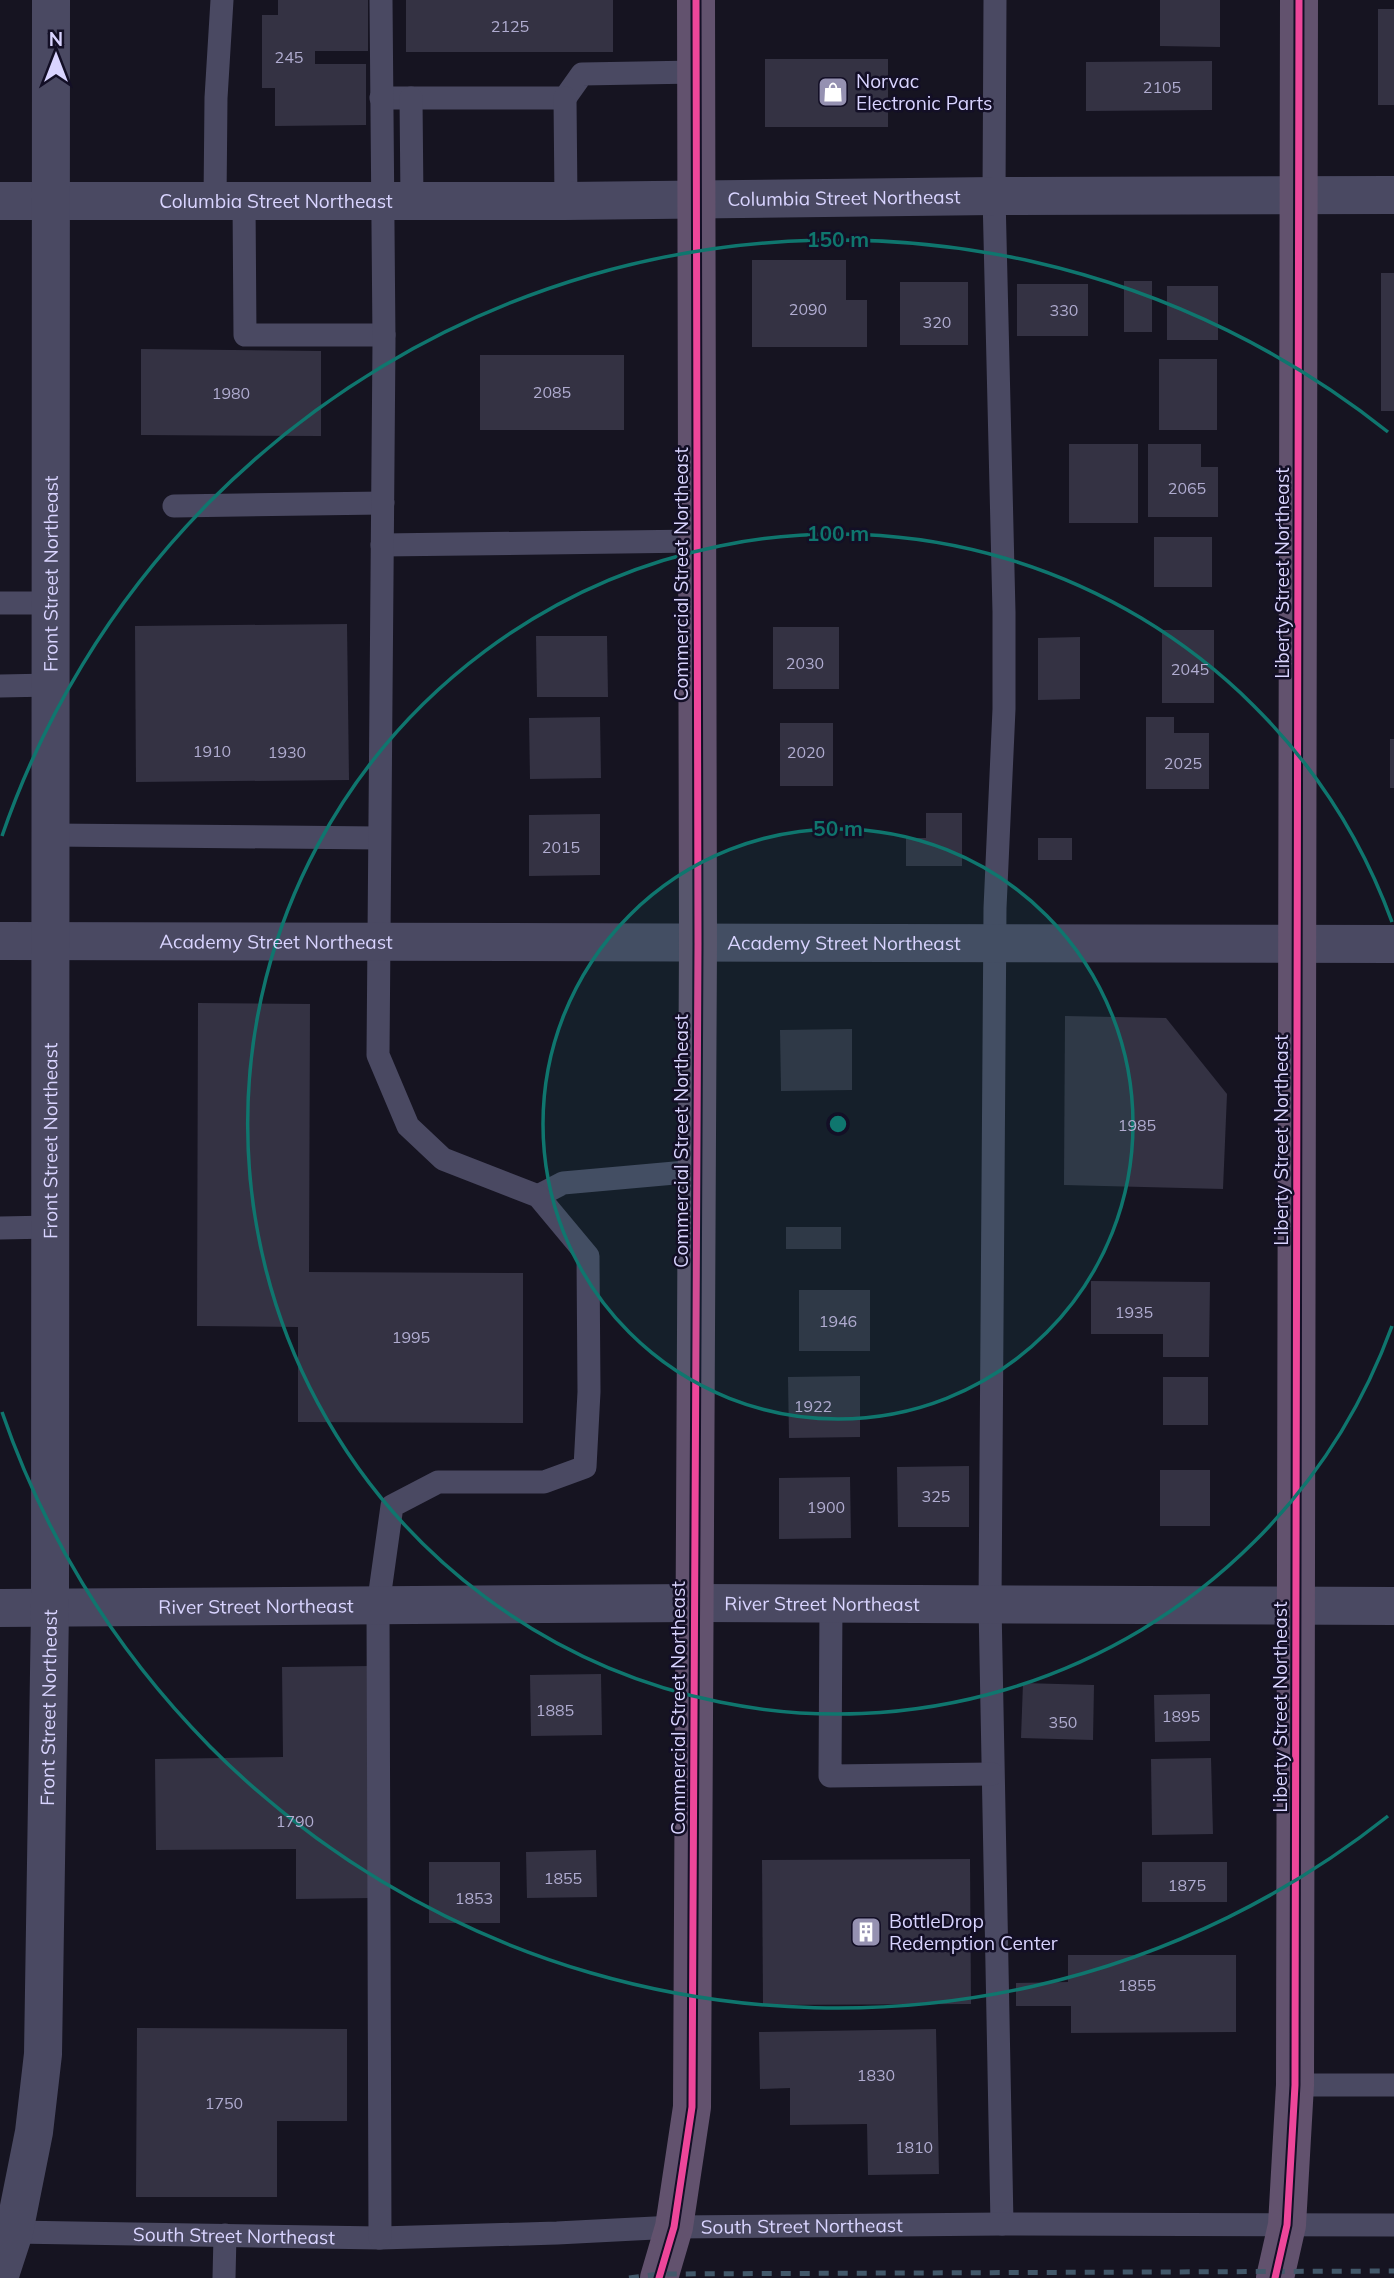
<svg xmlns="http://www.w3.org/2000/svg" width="1394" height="2278" viewBox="0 0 1394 2278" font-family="Mulish,sans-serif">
<rect width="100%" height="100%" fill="#161421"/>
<g fill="#343243">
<path d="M278,0H368V51H315V64H366V125L275,126V88H262V15H278Z"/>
<rect x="406" y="0" width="207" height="52"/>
<path d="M1160,0H1220V47L1160,46Z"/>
<rect x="1378" y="9" width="16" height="96"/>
<rect x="765" y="59" width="123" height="68"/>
<path d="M1212,61V110L1086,111V62Z"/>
<path d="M752,260H846V300H867V347H752Z"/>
<rect x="1381" y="273" width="13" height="138"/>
<rect x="1124" y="281" width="28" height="51"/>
<rect x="900" y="282" width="68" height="63"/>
<rect x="1017" y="284" width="71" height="52"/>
<rect x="1167" y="286" width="51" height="54"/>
<path d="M141,349L321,351V436L141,435Z"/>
<rect x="480" y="355" width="144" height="75"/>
<rect x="1159" y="359" width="58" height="71"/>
<rect x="1069" y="444" width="69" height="79"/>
<path d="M1148,444H1201V467H1218V517H1148Z"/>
<rect x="1154" y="537" width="58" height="50"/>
<path d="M347,624L349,780L136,782L135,626Z"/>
<rect x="773" y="627" width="66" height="62"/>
<rect x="1162" y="630" width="52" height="73"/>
<path d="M536,636H607L608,697H537Z"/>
<path d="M1080,637V699L1038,700V638Z"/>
<path d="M600,717L601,778L530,779L529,718Z"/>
<path d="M1146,717H1174V733H1209V789H1146Z"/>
<rect x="780" y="723" width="53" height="63"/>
<rect x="1390" y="739" width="4" height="49"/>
<path d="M926,813H962V866H906V838H926Z"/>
<path d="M600,814V875L529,876V815Z"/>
<rect x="1038" y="838" width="34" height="22"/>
<path d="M198,1003L310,1004L309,1272L523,1273V1423L298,1422V1327L197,1326Z"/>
<path d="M1065,1016L1166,1018L1227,1094L1223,1189L1064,1185Z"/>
<path d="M852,1029V1090L781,1091L780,1030Z"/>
<rect x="786" y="1227" width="55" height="22"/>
<path d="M1091,1281L1210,1282L1209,1357H1163V1334H1091Z"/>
<rect x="799" y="1290" width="71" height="61"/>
<path d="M860,1376V1437L789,1438L788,1377Z"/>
<rect x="1163" y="1377" width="45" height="48"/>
<path d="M969,1466V1527H898L897,1467Z"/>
<rect x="1160" y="1470" width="50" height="56"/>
<path d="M850,1477L851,1538L779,1539V1478Z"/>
<path d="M371,1666L372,1898L296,1899V1849L156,1850L155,1759L283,1757L282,1667Z"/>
<path d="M601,1674L602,1735L531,1736L530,1675Z"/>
<path d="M1023,1683L1094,1685L1093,1740L1021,1738Z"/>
<path d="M1210,1694V1741L1155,1742L1154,1695Z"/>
<path d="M1211,1758L1213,1834L1152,1835L1151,1759Z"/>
<path d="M596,1850L597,1897L527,1898L526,1852Z"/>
<path d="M970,1859L971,2004L763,2005L762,1860Z"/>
<rect x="429" y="1862" width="71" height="61"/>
<rect x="1142" y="1862" width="85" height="40"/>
<path d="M1068,1955H1236V2032L1071,2033V2006H1016V1983L1068,1982Z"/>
<path d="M137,2028L347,2029V2121H277V2197H136Z"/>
<path d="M936,2029L939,2174L868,2175L867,2124L790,2125V2088L760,2089L759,2032Z"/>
</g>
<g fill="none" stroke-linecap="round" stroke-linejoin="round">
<g stroke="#4a4962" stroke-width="23">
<path d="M995,0L994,196L1004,612V709L995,908L990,1605L1002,2224"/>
<path d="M381,98H565L582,74L696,72"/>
<path d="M411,98L412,202"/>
<path d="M565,98L566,201"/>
<path d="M215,201L216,98L222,0"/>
<path d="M244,201L245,335H384"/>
<path d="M174,506L383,503"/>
<path d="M382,545L697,541"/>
<path d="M0,603H51"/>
<path d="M0,686L51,685"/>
<path d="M51,835L379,838"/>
<path d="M538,1196L563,1183L697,1171"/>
<path d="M0,1228L51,1227"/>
<path d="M831,1603L830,1776L992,1774"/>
<path d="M1295,2085H1394"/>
<path id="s1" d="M14,2232L380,2238L557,2233L674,2227L1002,2224L1394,2225"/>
<path d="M380,2238L378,1606L392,1506L438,1482H544L585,1467L589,1392L588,1256L538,1196L443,1159L408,1126L378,1055L384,341L381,0"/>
<path d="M224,2278L225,2235"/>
</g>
<g stroke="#4a4962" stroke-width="38">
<path id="s2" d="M0,201H566L994,196L1394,195"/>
<path id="s3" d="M0,941L1394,944"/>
<path id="s4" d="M0,1608L694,1603L1394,1606"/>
</g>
<path stroke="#4a4962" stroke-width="38" id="s5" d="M0,2275L14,2232L34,2132L43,2054L50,1609L51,0"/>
<g stroke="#62526e" stroke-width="38">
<path d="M659,2278L674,2227L692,2107L698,943L696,0"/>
<path d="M1275,2278L1287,2225L1295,2085L1299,0"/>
</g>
<path stroke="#43596b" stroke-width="5" stroke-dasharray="10 9" stroke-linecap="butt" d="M629,2278L660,2274L1394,2271"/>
<g stroke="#130f26" stroke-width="11">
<g id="cycleway">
<path d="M659,2278L674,2227L692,2107L698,943L696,0"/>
<path d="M1275,2278L1287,2225L1295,2085L1299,0"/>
</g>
</g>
<use href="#cycleway" stroke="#ed469a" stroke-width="7"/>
</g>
<circle cx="838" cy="1124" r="295" fill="#0f766e" fill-opacity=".12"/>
<g fill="none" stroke="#0f766e" stroke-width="3.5">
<circle cx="838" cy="1124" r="295"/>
<path d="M1392 1326A590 590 0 1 1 1392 922"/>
<path d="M1388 1816A884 884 0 0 1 2 1412M2 836A884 884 0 0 1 1388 432"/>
</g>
<defs>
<g id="shop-square" transform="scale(1.575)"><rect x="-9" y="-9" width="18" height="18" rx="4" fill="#9591b1" stroke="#130f26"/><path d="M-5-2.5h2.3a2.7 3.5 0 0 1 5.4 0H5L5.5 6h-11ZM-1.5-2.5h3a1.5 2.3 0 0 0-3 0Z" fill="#fff"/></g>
<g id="building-square" transform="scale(1.575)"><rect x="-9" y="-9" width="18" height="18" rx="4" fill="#9591b1" stroke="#130f26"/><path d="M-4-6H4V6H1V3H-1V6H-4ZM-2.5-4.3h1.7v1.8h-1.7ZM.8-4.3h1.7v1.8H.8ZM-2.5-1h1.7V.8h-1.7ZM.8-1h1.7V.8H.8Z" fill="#fff"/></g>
</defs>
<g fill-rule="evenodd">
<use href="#shop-square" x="833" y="92"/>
<use href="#building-square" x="866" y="1932"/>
</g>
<g text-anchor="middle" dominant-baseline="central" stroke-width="5" stroke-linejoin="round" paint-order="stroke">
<g font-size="16" fill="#b0acd0">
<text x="510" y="26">2125</text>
<text x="289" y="57">245</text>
<text x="1162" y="87">2105</text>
<text x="808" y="309">2090</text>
<text x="1064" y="310">330</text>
<text x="937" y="322">320</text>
<text x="552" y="392">2085</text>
<text x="231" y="393">1980</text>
<text x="1187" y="488">2065</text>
<text x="805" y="663">2030</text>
<text x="1190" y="669">2045</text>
<text x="212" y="751">1910</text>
<text x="287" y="752">1930</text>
<text x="806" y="752">2020</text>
<text x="1183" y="763">2025</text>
<text x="561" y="847">2015</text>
<text x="1137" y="1125">1985</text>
<text x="1134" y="1312">1935</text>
<text x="838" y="1321">1946</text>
<text x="411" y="1337">1995</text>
<text x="813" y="1406">1922</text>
<text x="936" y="1496">325</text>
<text x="826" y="1507">1900</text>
<text x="555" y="1710">1885</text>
<text x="1181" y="1716">1895</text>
<text x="1063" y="1722">350</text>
<text x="295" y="1821">1790</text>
<text x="563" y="1878">1855</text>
<text x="1187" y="1885">1875</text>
<text x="474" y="1898">1853</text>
<text x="1137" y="1985">1855</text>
<text x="876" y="2075">1830</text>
<text x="224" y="2103">1750</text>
<text x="914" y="2147">1810</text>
</g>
<g font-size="19" fill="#d9d4ff" stroke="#130f26" text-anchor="start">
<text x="856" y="81">Norvac<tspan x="856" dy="22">Electronic Parts</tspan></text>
<text x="889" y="1921">BottleDrop<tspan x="889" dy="22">Redemption Center</tspan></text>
</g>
<g font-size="19" fill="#d9d4ff" stroke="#130f26">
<text stroke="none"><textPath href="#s2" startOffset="844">Columbia Street Northeast</textPath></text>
<text stroke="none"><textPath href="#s2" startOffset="276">Columbia Street Northeast</textPath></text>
<text stroke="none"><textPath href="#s5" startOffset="1706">Front Street Northeast</textPath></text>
<text transform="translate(1282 573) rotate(-90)">Liberty Street Northeast</text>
<text transform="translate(681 574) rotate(-90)">Commercial Street Northeast</text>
<text stroke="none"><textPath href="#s3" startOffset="276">Academy Street Northeast</textPath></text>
<text stroke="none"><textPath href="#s3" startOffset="844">Academy Street Northeast</textPath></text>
<text stroke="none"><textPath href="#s5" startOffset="1139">Front Street Northeast</textPath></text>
<text transform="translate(1281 1140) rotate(-90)">Liberty Street Northeast</text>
<text transform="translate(681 1141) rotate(-90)">Commercial Street Northeast</text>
<text stroke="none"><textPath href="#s4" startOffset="822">River Street Northeast</textPath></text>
<text stroke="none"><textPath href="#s4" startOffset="256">River Street Northeast</textPath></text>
<text stroke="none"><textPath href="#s5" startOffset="572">Front Street Northeast</textPath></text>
<text transform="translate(1280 1707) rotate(-90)">Liberty Street Northeast</text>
<text transform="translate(678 1708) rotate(-90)">Commercial Street Northeast</text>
<text stroke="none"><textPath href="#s1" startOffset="788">South Street Northeast</textPath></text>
<text stroke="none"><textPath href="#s1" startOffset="220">South Street Northeast</textPath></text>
</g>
</g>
<circle cx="838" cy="1124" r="10" fill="#0f766e" stroke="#130f26" stroke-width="3.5"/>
<g font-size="21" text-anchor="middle" font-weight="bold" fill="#0f766e" stroke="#130f26" stroke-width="5" stroke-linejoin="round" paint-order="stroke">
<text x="838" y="247">150 m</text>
<text x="838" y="541">100 m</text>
<text x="838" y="836">50 m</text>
</g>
<g transform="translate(56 56)" stroke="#130f26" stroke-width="5" paint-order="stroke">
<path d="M0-5L12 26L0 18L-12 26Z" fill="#d9d4ff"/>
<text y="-10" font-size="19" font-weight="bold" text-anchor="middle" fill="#d9d4ff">N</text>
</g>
</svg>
